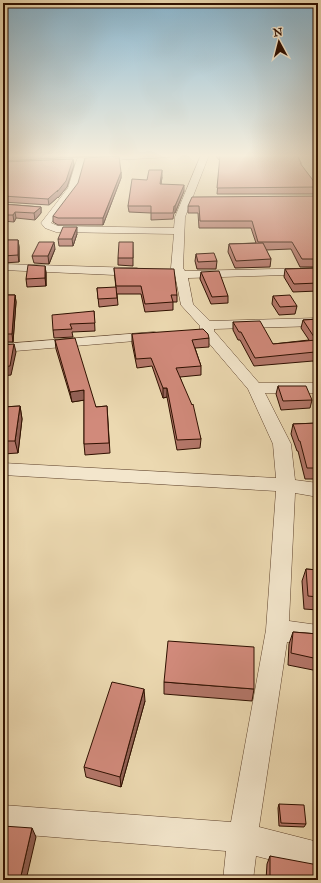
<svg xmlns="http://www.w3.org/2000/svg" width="321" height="883" viewBox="0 0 321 883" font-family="'IM FELL Great Primer',serif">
<rect width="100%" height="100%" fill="#ecd9b1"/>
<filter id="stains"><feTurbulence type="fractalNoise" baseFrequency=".005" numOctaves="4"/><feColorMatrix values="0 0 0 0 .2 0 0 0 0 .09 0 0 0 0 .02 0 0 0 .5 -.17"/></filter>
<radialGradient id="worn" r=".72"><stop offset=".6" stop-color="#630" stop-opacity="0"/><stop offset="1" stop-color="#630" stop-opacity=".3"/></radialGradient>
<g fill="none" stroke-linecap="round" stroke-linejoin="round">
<g stroke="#5e422c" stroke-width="1">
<g id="minor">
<path d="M134,155H174L170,157L96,161L92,159L96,157Z"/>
<path d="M201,155H209L185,217L183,268L185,271L318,268V274L188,278L193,304L210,321L318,318V326L214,329V331L259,383H318V393H265L291,444L295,480L318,483V497L295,493L289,621L318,625V645L287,642L259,827L318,842V872L256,856L253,880H223L226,851L3,833V805L231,822L266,630L276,491L3,475V463L276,478L273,444L248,389L202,335L200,332V326L181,305L175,275L171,268L174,234L56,232L45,228L41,223L68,188L77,159L81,157L85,159L77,188L51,223L58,226L174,228L175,217Z"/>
<path d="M3,264L137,268L141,270L143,272L141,274L137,276L3,270Z"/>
<path d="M154,332L159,333L161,336L159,339L3,352V344Z"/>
</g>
</g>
<use href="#minor" fill="#f3e6cc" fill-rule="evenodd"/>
</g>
<g fill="#b4776a" stroke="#2f1000">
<path d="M3,155H115L3,161Z"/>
<path d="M215,155H297L301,163V165L318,187L317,194H217L220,161Z"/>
<path d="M73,159L74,165L67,187L58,198V197L49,205L3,202V162Z"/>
<path d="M121,172V178L103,225H58L53,222V216Z"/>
<path d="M162,177L161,184L184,191L175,213H174L173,219L151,220V213L129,212L128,206L147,180Z"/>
<path d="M318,196V267H300L291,249L266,250L271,259L270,267L235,268L228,252L229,244L256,243L251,228H199L198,213H188V206Z"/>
<path d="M3,204L41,207V213L35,220L16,218L14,222L3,221Z"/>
<path d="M77,234L73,246H59L58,239Z"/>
<path d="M3,240H18L19,247V262L3,263Z"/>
<path d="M133,242V266L118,265V258Z"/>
<path d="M55,249L49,264L34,263L32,256Z"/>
<path d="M196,254L217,261L216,269H197L195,261Z"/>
<path d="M45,266L46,273V286L27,287L26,279Z"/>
<path d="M114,268L177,295V302H173V310L145,312L141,294H117L118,305L99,307L97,288L116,289Z"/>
<path d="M318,268V291L293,292L284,277L285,269Z"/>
<path d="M201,272L228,296V303L211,304L200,279Z"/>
<path d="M3,295H15L16,302L13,342H3Z"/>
<path d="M273,296L297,306L295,314L279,315L272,304Z"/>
<path d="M94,311L95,331L72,332L73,337L54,338L53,330Z"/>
<path d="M318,319V373L313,361L254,366L240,340H238L233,330V322L273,344L309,340L301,328L303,320Z"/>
<path d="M132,334L209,338V347L195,348L201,366V375L180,377L201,439L200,448L177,450L167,397L163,398L152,366L137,368L132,343Z"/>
<path d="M55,340L96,407L107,406L110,453L85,455L84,444V400L72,402L56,349Z"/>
<path d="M278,386L312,400L310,408L281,410L276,394Z"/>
<path d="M20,406L22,419L18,453L3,454V407Z"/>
<path d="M318,423V479H305L298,451H297L291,434L293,424Z"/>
<path d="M306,569L318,570V610L304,609L302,581Z"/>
<path d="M293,632L318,634V671L288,665L289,644Z"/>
<path d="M164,682L254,689L252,701L164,694Z"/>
<path d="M145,701L121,787L86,777L84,767Z"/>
<path d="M279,804L306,824L304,827L279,826L278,808Z"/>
<path d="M270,856L318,880H266L267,864Z"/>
</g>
<g fill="#926156" stroke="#2f1000">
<path d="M73,159L74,165L67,187L58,198V197L49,205L48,199Z"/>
<path d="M162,170V177L160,191V184Z"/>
<path d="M121,172V178L103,225V218Z"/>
<path d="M184,185V191L175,213V206Z"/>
<path d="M41,207V213L35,220L34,213Z"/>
<path d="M15,212L16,218L14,222L13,215Z"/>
<path d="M77,227V234L73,246L72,239Z"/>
<path d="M18,240L19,247V262L18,255Z"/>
<path d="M54,242L55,249L49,264L48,256Z"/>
<path d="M45,266L46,273V286L45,278Z"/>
<path d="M15,295L16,302L13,342L12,334Z"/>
<path d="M14,344L16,352L11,375L3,376V367Z"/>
<path d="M163,388H167V397L163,398Z"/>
<path d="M84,390L85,400L72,402L70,392Z"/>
<path d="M20,406L22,419L18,453L15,441Z"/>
<path d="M144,689L145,701L121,787L120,777Z"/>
<path d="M32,828L36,837L26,880H20Z"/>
</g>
<g fill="#d18a7b" stroke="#2f1000">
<path d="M219,155H297L301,163H300L318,187L217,188L220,155Z"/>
<path d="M119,156L121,172L103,218H58L53,216L78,183L85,158Z"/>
<path d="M73,159L66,181L57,192L58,190L48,199L3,196V162Z"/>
<path d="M149,170H162L160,184L184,185L175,206H174L173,213H151V206H128L132,179L147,180Z"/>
<path d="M318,196V259H302L292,242H258L252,221H200L199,206H188L192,197Z"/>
<path d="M3,204L41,207L34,213L15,212L13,215H3Z"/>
<path d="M63,227H77L72,239H58Z"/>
<path d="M3,240H18V255L3,256Z"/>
<path d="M39,242H54L48,256H32Z"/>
<path d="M119,242H133V258H118Z"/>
<path d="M263,243L271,259L236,261L229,244Z"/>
<path d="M214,253L217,261L198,262L196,254Z"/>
<path d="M28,265L45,266V278L26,279Z"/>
<path d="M114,268L174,269L177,295H171L173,302L145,304L141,286H116Z"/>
<path d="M318,268V283L294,284L285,269Z"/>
<path d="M219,271L228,296L212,297L201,272Z"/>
<path d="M116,287L117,298L98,299L97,288Z"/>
<path d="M3,295H15L12,334H3Z"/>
<path d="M290,295L297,306L280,307L273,296Z"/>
<path d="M94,311L95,323L70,324L72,329L53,330L52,315Z"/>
<path d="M318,319V360L315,352L255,358L241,332H239L233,322L260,321L273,344L316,340L303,320Z"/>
<path d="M203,329L208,334L209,338L192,340L201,366L176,368L192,405L193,404L201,439L177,440L167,388H163L151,358L136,359L132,334Z"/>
<path d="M75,338L96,407L107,406L109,443L84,444V390L70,392L55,340Z"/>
<path d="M14,344L10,366L3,367V345Z"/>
<path d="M278,386H306L312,400L283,401Z"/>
<path d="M20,406L15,441H3V407Z"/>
<path d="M318,423V468H307L300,441H299L293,424Z"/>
<path d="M306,569L318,570V597L308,596Z"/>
<path d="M293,632L318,634V659L291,653Z"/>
<path d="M168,641L254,647V689L164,682Z"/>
<path d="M112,682L144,689L120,777L84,767Z"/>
<path d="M279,804L304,805L306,824L281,823Z"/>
<path d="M3,826L32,828L20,880H3Z"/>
<path d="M270,856L318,865V880H270Z"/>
</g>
<linearGradient id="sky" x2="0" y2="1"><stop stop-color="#88b6d0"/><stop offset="0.56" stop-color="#f6eedc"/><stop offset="1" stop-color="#f6eedc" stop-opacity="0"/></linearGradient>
<rect width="321" height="278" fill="url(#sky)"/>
<rect width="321" height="883" fill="none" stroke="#ecd9b1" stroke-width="16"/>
<rect x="4" y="4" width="313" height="875" fill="none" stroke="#2f1000" stroke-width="2"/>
<rect x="8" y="8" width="305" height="867" fill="none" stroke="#2f1000"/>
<g transform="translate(279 42) rotate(353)" stroke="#f3e6cc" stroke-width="3" paint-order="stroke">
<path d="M0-3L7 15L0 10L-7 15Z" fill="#2f1000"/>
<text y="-6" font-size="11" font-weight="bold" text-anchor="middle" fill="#2f1000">N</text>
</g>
<rect width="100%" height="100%" filter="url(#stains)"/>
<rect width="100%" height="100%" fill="url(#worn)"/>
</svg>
